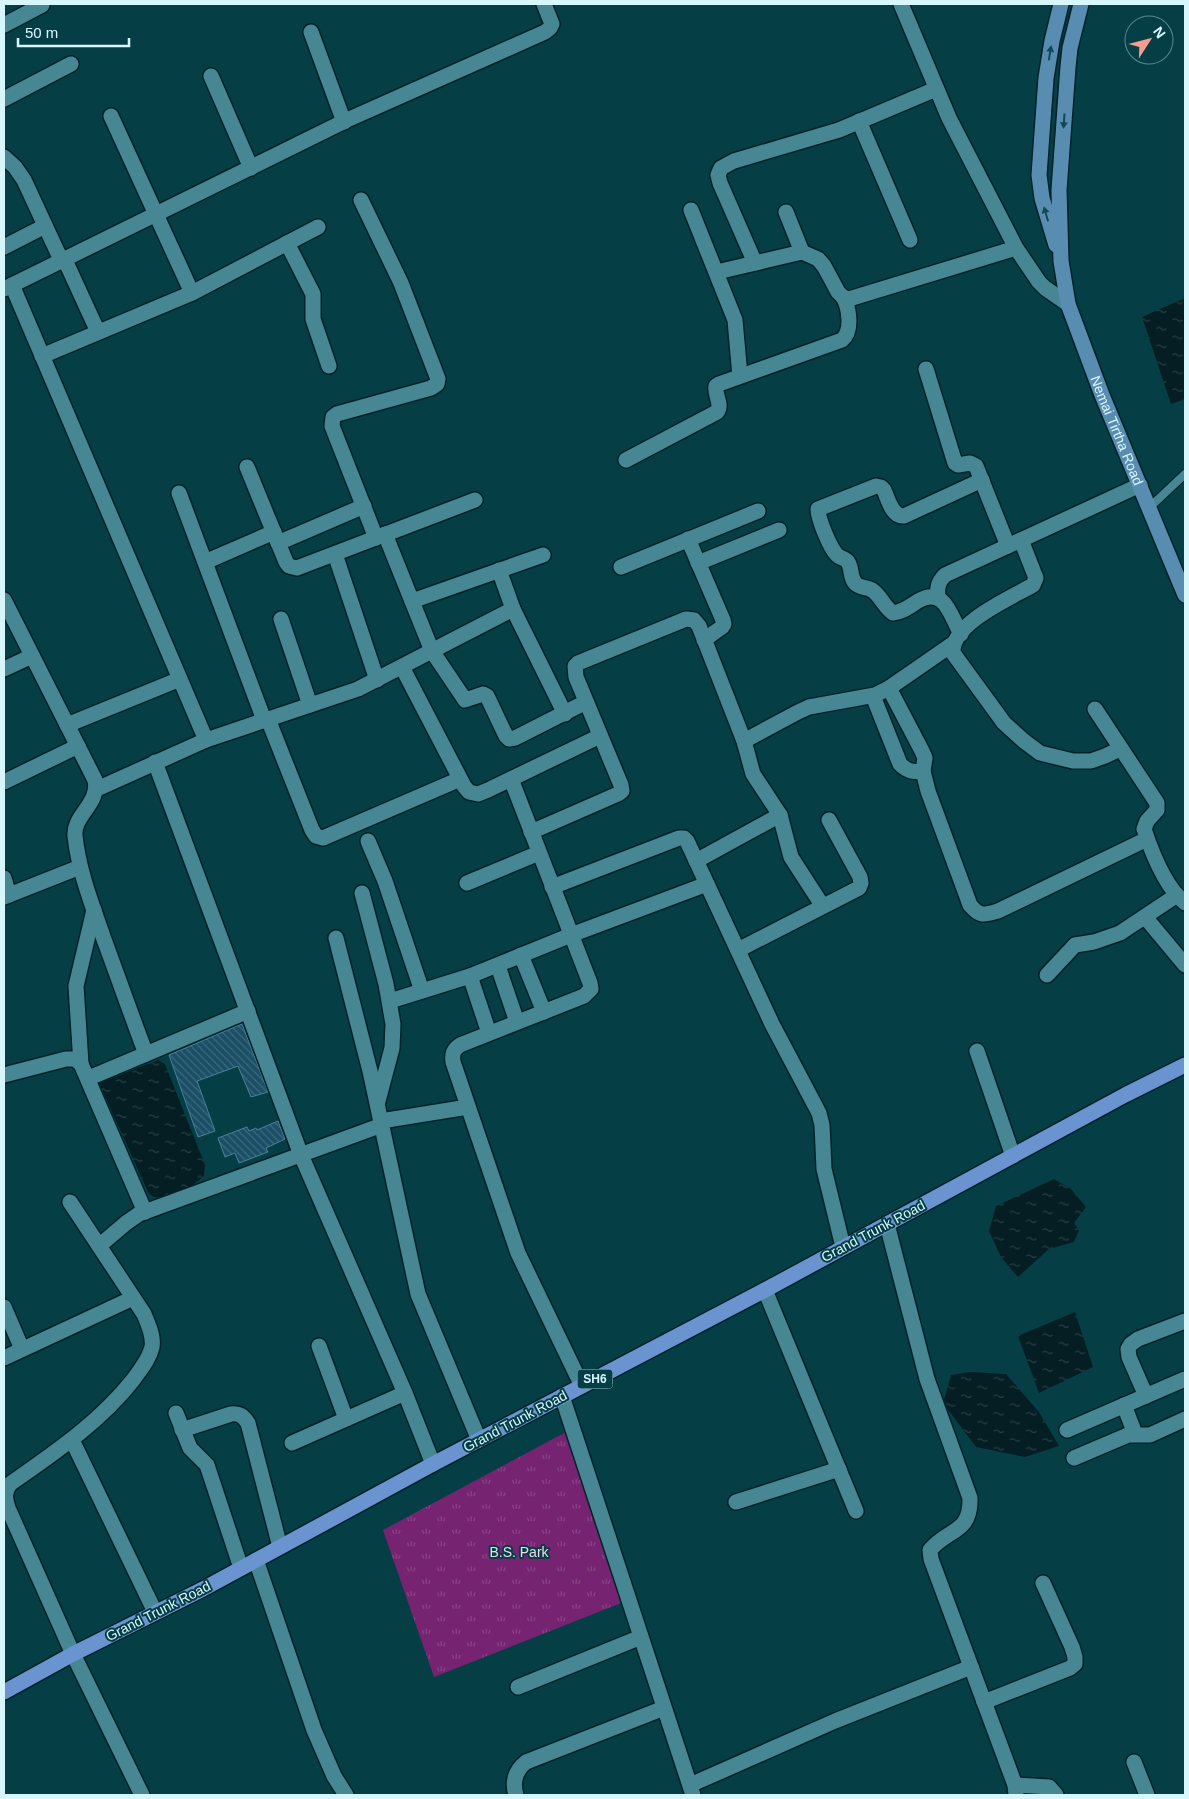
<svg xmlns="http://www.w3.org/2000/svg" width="1189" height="1799" viewBox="0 0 1189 1799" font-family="Arial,sans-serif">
<defs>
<pattern id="grass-tufts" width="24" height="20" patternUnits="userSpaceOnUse" patternTransform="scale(1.25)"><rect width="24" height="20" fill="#762371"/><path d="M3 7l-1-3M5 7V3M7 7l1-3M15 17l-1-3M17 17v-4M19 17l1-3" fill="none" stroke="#894486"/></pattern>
<pattern id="water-ripples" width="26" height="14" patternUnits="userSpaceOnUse" patternTransform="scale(1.25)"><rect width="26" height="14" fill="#041e23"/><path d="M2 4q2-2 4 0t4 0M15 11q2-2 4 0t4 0" fill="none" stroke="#283f44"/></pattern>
<pattern id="building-back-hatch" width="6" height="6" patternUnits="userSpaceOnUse" patternTransform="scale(1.25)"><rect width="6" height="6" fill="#1b4f66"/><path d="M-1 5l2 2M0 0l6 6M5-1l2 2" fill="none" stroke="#3b697d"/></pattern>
</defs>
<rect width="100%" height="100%" fill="#063e46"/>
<path fill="url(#grass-tufts)" d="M568,1431L626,1601L434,1677L383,1530Z"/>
<g fill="url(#water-ripples)">
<path d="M1185,298V399L1171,404L1142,317Z"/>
<path d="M158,1060L165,1064L205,1165L204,1176C189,1189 174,1198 153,1197L148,1192L99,1083Z"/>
<path d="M1054,1179L1071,1189L1086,1207L1074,1223L1079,1230L1074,1242L1049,1249L1018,1277L1001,1257L989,1231L996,1206Z"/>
<path d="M1075,1312L1093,1367L1039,1393L1018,1336Z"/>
<path d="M970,1372L1006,1374L1039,1412L1059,1446L1025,1457L976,1447L943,1403L951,1375Z"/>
</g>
<g fill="url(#building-back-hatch)" stroke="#4b809a">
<path d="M242,1024L268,1092L251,1097L238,1066L197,1081L215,1131L198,1137L169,1055Z"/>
<path d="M278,1121L285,1139L266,1148L268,1152L239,1163L235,1153L225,1157L218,1138L247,1127L249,1131L256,1128L257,1130Z"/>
</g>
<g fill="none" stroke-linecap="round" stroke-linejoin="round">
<g stroke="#002329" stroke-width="10">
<path id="lane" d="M1149,508L1185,474"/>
</g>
<g stroke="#002329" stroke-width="18">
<g id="street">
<path d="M901,4L949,118L1016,248L1039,282L1045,288L1068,304"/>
<path d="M4,25L42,5"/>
<path d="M311,32L344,122"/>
<path d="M211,76L251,168"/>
<path d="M4,99L71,64"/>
<path d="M111,116L192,293"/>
<path d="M859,121L910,240"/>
<path d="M4,157L15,167L24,180L62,262"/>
<path d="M361,200L401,283L438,379L437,384L431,388L337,414L333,417L332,426L376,538"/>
<path d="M691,210L735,320L740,376"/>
<path d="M786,212L802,252"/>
<path d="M287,243L313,294V319L329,366"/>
<path d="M4,247L45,226"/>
<path d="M65,260L98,332"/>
<path d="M755,263L720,183L718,175L721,168L734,161L839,130L936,89"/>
<path d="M717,272L802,252L818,259L824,266L838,292L843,297L849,299L1016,248"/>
<path d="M12,285L206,740"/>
<path d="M4,289L347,120L545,32L550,28L552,24L544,4"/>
<path d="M42,356L192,293L318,227"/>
<path d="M926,369L955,463L958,465L970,463L976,466L1008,546"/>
<path d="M626,460L717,412C723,404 714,395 716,386L719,384L842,340C853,331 849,307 843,297"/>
<path d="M247,467L286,562L289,566L297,568L475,500"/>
<path d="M179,493L264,720"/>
<path d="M385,534L432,651L465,700L483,694L487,696L506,736L509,739L515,738L586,702"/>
<path d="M688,539L723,620L724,624L722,627L704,640"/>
<path d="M1021,540L1036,578L1033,585C1011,598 951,623 953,653L1004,723L1024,741L1040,753L1073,761H1091L1105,756L1120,749"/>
<path d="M278,543L364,506"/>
<path d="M335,554L377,680"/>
<path d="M205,562L274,532"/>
<path d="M698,563L779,530"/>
<path d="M621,567L758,511"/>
<path d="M499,570L513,609L565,714"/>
<path d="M938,597C937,587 938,582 945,575L1140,485"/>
<path d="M4,600L95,780C100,804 73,815 75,836C79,873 93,907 105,942C119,980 132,1017 146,1054"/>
<path d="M412,601L543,555"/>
<path d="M281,619L310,705"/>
<path d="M961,634C950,615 945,586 918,601C910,606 903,612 893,613C884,607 881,596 872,590C867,587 859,588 855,583C850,577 852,570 849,564C847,558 841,559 837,555C830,548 818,519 818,509L876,486L881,487L884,490C888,499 892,517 904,516L982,480"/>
<path d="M402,667L464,786L469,792L478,794L488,790L600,736"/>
<path d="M4,669L32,656"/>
<path d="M889,688L922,751L925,758L923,771L928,791L970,905C980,917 984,915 998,911L1147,839"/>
<path d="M873,696L900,764C908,772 913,772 923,771"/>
<path d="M1095,709L1157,803V810L1147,821L1144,829C1152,853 1165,887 1185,903"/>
<path d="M268,719L312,830L316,836L323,838L460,779"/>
<path d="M67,725L180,679"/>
<path d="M744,741L798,712L809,707L875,695L889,688L954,643"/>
<path d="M155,762L301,1155L405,1393L433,1464"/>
<path d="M511,779L590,983L591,989L584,996L460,1045C453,1050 452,1054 453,1062L518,1253L582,1386"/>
<path d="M4,782L78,746"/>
<path d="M97,789L206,740L358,689L513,609"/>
<path d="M531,832L618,794L622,791L621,785L576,677L575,666L578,663L686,619L694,620L699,626L744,741L753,774L780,815L791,857L822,905"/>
<path d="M368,841L385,881L422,991"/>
<path d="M696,861L780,815"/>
<path d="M4,878L9,895"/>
<path d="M467,883L539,853"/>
<path d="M552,887L679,838H684L687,841L772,1024L819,1113L822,1125L824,1169L843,1247"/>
<path d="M362,893L386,984L393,1024L392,1048L378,1101"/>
<path d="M4,897L80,867"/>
<path d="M1145,917L1185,965"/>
<path d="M336,938L370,1071L418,1294L479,1440"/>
<path d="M738,950L859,888L861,883L860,877L829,820"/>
<path d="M521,955L544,1012"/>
<path d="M498,966L517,1022"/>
<path d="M1047,975L1075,945L1094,942L1120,933L1177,895"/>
<path d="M470,976L489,1033"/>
<path d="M390,1001L470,976L571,935L707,884"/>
<path d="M977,1051L1013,1156"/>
<path d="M81,1064L76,986L94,910"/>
<path d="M4,1075L66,1059H75L81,1064L145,1212"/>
<path d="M89,1078L248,1011"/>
<path d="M381,1121L468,1107"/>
<path d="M70,1202L144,1314C148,1324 154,1336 152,1347C149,1360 140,1370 133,1380C99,1423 54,1453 10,1484C4,1492 5,1498 8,1508L73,1654L142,1795"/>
<path d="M887,1224L927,1379L970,1498C971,1534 948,1528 930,1550L931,1559L1015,1785L1016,1795"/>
<path d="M99,1246L126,1223L139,1214L382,1125"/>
<path d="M765,1290L856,1511"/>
<path d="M4,1307L22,1349"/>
<path d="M319,1346L346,1419"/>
<path d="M4,1358L133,1298"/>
<path d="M562,1396L693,1795"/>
<path d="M1146,1396L1129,1357L1128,1349L1131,1344L1138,1339L1185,1321"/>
<path d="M1124,1405L1135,1434"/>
<path d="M176,1413L190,1448L207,1465L241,1568"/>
<path d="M182,1430L231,1414C240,1413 243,1416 248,1423L280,1547"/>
<path d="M1067,1430L1185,1379"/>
<path d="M72,1440L155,1612"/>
<path d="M292,1443L405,1393"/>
<path d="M1074,1458L1128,1435H1150L1185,1419"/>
<path d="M736,1502L839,1469"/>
<path d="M256,1560L314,1730L334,1776L346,1795"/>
<path d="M518,1687L641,1637"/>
<path d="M984,1702L1070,1668L1075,1664V1657L1072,1647L1043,1583"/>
<path d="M1134,1762L1147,1795"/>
<path d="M690,1785L835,1721L971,1667"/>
<path d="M1015,1785L1049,1787L1056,1795"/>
<path d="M516,1795C512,1782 515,1771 526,1762L664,1708"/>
</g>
</g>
<g stroke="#002329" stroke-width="18">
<g id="secondary">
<path id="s1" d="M1081,4L1070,48L1068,67L1059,190L1061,261L1068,304L1102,395L1185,595"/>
<path d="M1056,245L1042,198L1039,175L1046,78L1052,41L1061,4"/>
</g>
</g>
<g stroke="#002329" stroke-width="18">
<path id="primary" d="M4,1692L73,1654L203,1589L433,1464L765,1290L1125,1095L1185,1065"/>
</g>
<use href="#lane" stroke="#468793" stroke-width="8"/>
<use href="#street" stroke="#468793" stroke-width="15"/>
<use href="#secondary" stroke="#588db1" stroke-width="15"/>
<use href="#primary" stroke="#6994d0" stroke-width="15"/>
</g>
<defs><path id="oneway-solid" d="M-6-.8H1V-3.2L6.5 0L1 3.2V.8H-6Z" transform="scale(1.25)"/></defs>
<g fill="#124a56">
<use href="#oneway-solid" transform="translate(1050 53) rotate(-81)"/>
<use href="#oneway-solid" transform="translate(1064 121) rotate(94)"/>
<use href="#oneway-solid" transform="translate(1046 214) rotate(-106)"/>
</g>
<g text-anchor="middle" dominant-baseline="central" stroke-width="4" stroke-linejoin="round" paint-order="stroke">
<rect fill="#063e46" stroke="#98c0c6" stroke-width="1" x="577.5" y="1369.5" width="35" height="19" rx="4"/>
<g font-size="12" font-weight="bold" fill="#d7f7fd">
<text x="595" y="1379">SH6</text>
</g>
<g font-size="14" fill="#d7f7fd" stroke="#063e46">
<text stroke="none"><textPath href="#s1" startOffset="438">Nemai Tirtha Road</textPath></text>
<text transform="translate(873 1231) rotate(-28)">Grand Trunk Road</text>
<text transform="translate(515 1421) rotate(-28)">Grand Trunk Road</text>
<text transform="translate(158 1611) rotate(-27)">Grand Trunk Road</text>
</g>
<g font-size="14" fill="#f0d8ed" stroke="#063e46">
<text x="519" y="1552">B.S. Park</text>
</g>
</g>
<rect width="1189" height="1799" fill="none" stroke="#d7f7fd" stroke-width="10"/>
<g transform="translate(1149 40) rotate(54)"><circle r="24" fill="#063e46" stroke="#5a888f"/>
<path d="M0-4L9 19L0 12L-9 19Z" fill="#f59d8e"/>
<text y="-8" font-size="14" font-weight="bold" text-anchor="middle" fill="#d7f7fd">N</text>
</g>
<path d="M18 38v8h111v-8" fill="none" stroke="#d7f7fd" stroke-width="2.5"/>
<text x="25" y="38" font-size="15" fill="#d7f7fd" stroke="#063e46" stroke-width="4" paint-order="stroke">50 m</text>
</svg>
